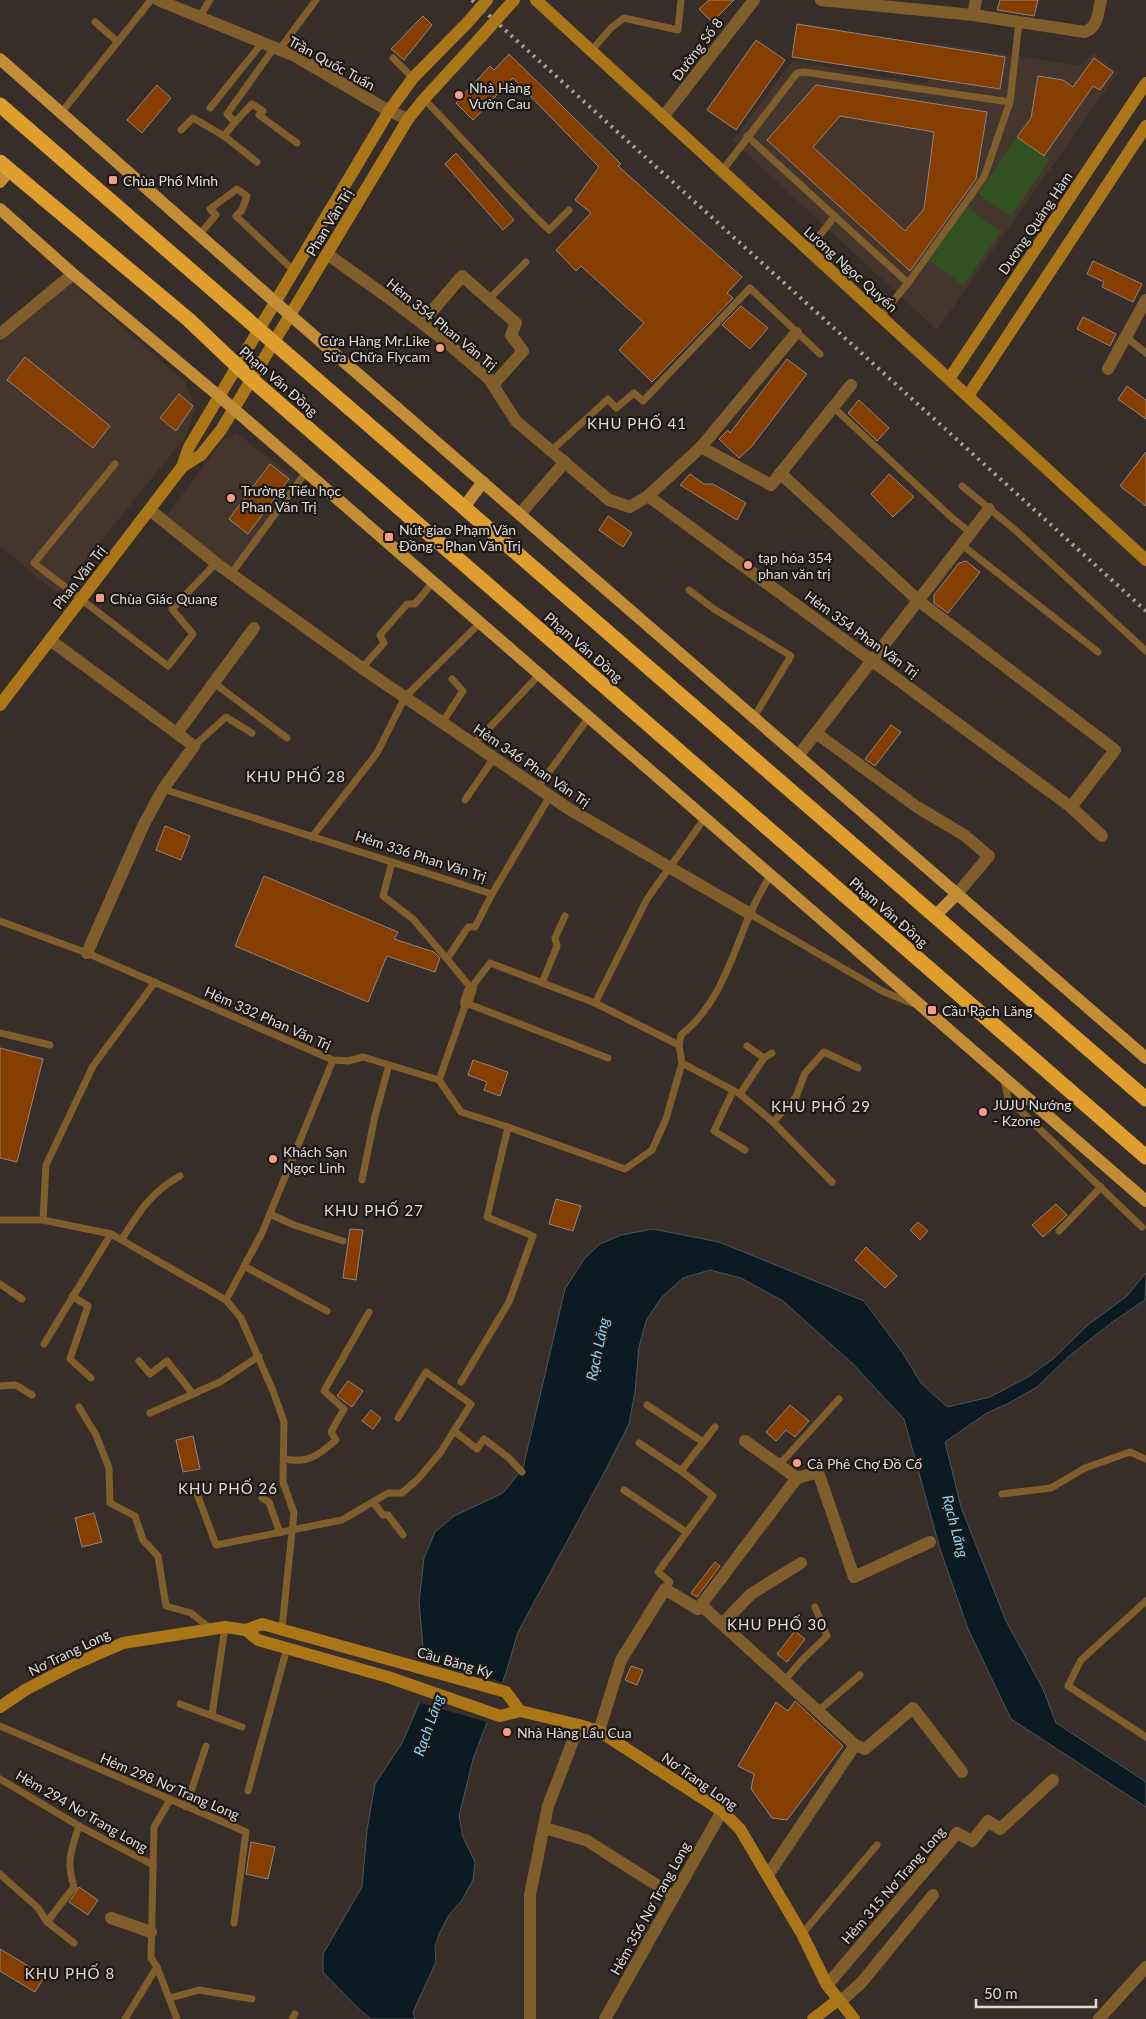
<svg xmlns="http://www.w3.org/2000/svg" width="1146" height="2019" viewBox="0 0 1146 2019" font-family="Lato,sans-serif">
<rect width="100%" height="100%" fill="#382e29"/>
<g fill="#45362d">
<path d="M933,43L1080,66L1093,53L1118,72L937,330L733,141L792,61L927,84Z"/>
<path d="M71,282L183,380L193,400L195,409L186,436L58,594L0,546V343Z"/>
<path d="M236,433L296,479L232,569L165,518L222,441Z"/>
</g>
<g fill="#315121">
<path d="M1017,137L1050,159L1011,216L978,194Z"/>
<path d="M967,207L1001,232L963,285L929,260Z"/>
</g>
<path fill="#0c1b21" stroke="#4c5457" d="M653,1229L719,1242L864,1301L902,1352L921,1383L947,1407L990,1397L1028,1377L1053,1359L1089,1324L1126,1297L1146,1273L1145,1300L1111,1323L1068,1357L1037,1387L1011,1402L987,1413L945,1442L961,1507L1006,1621L1043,1689L1056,1723L1146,1782V1807L1011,1719L968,1629L940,1549L904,1419L853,1364L783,1301L741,1278L710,1270L683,1278L661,1298L646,1321L639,1347L635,1392L629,1424L603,1475L518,1632L506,1673L473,1759L459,1816L463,1837L475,1862L473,1880L462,1900L449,1915L439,1934L435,1947L436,1962L413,2012L415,2019H371L360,2010L323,1972V1954L362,1887L367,1830L375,1784L402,1743L424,1692L423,1646L419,1602L424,1558L435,1532L454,1516L503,1493L523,1468L565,1289L585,1258L600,1244L621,1235Z"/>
<path fill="#382e29" d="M421,1659L505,1683L490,1723L417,1702L421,1692Z"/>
<g fill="#863d00" stroke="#90847e" fill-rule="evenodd">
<path d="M709,0H734L712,22L699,9Z"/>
<path d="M1000,0H1038L1034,16L997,10Z"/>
<path d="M423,16L432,25L404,60L391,49Z"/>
<path d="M797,24L1005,57L1000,89L792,57Z"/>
<path d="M756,40L785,60L736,130L707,110Z"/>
<path d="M509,54L621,164L618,166L742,277L727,293L733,298L652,382L619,350L644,323L581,266L576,271L556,250L591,213L575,200L599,167L513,78L473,120L456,103L490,66L494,70Z"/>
<path d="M1094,58L1113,72L1100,90L1093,86L1044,156L1017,137L1031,118L1038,76L1063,80L1073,87Z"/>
<path d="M157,85L171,98L142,133L127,120Z"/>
<path d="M816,85L987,112L976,179L910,271L767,140ZM840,116L934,132L924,209L905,231L813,147Z"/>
<path d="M456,153L514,220L503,230L445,164Z"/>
<path d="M1093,261L1142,284L1133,302L1102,287L1104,282L1087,274Z"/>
<path d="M741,306L768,328L750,349L722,325Z"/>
<path d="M1083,317L1116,334L1110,346L1077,329Z"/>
<path d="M25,357L110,426L93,448L7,380Z"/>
<path d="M787,359L807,374L752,446L739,458L719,439L728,430L730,433Z"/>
<path d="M1127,386L1146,400V419L1118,399Z"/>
<path d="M179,394L193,406L176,431L160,418Z"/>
<path d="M859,400L889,428L877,441L848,413Z"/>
<path d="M1146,452V506L1120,486Z"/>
<path d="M270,464L289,479L248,534L229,519Z"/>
<path d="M690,474L704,484H713L746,503L737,520L680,485Z"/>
<path d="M889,474L914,497L893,517L871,494Z"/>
<path d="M608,516L632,533L623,547L599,530Z"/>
<path d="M966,561L980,572L948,613L934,603V595L959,563Z"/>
<path d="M891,725L901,732L875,766L865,759Z"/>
<path d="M165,826L190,836L181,860L156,850Z"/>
<path d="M264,876L398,932L394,939L434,952L440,958L435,972L387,956L368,1002L235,946Z"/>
<path d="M0,1048L43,1059L17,1162L0,1158Z"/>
<path d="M473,1060L508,1072L500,1096L484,1090L487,1082L468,1075Z"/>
<path d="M556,1199L581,1206L573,1231L549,1224Z"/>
<path d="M1056,1204L1067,1215L1043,1237L1032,1225Z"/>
<path d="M918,1222L928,1231L920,1240L910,1230Z"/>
<path d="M350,1229L363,1230L356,1280L343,1278Z"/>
<path d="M866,1247L897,1276L885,1288L855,1260Z"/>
<path d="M348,1381L363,1391L352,1407L337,1396Z"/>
<path d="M790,1405L809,1421L795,1437L786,1430L776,1441L766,1432Z"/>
<path d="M371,1410L381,1418L373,1429L362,1421Z"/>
<path d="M193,1436L200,1469L183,1472L176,1440Z"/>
<path d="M94,1513L102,1542L82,1547L75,1518Z"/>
<path d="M715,1562L720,1566L697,1597L691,1593Z"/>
<path d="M795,1631L805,1639L787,1662L777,1654Z"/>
<path d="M631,1666L643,1670L637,1685L625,1680Z"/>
<path d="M795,1701L843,1746L787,1820L772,1818L751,1789L754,1774L738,1766L776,1702L788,1711Z"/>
<path d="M251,1842L275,1847L268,1879L246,1874Z"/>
<path d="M79,1887L98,1900L88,1915L69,1902Z"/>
<path d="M0,1949L45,1976L35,1992L0,1971Z"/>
</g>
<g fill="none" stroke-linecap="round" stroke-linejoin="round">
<g stroke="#805e2c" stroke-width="7">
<path d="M199,18L210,0"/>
<path d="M95,22L118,42"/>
<path d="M279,50L316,0"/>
<path d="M591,51L611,28L624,18L678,30L681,0"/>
<path d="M393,58L413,78"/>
<path d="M424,99C466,142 505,188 549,230L569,210"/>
<path d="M210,108L262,43"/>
<path d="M61,113L151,0"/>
<path d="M235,122L252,104L263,111L259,115L297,143"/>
<path d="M181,130L193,118L224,136L257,162"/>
<path d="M224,136L235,122L227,114L274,48"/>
<path d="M747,136L908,283"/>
<path d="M722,171L797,73L804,72L1010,102"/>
<path d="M199,235L216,215L210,209L237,189L247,196L242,210L236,216L294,271"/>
<path d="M808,250L835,216"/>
<path d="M489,299L526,262"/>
<path d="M881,316L908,283L984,177L1010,102L1019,22"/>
<path d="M1125,336L1146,353"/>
<path d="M833,407L951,517L971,533"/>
<path d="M551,451L608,399L616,408L634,393L643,401L750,288L820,354"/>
<path d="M115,464L34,563L168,666L193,634L172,609L216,563"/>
<path d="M962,486L1014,529L1146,651"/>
<path d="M962,545L1098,652"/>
<path d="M231,574L306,472"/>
<path d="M689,590L714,609L791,656L754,717"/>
<path d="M362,668L384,643L380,635L407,604H415L433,582"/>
<path d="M214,683L287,738"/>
<path d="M442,723L463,691L452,679"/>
<path d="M474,744L540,674"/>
<path d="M194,746L226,717L252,733"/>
<path d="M538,787L589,717"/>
<path d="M163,789L492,894L475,927H468L447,959L471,988L490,963L595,1003L679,1045L682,1063L740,1094L773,1122L832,1182"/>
<path d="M465,800L494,758"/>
<path d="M312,837L377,753L405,697L480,623"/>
<path d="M392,862L383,896L413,919L447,959"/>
<path d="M492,894L550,796"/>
<path d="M750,914L884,992L914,1004"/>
<path d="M0,921L87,953L333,1060L348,1061L363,1057L439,1080L461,1112L508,1127L625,1169L652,1150L666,1119L682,1063"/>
<path d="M542,983L557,946L555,938L565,916"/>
<path d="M595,1003L647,899L705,818"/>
<path d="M0,1033L50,1045"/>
<path d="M679,1045L681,1035C718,1006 732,958 749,916C755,902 763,889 770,875"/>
<path d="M747,1046L764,1058"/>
<path d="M1004,1079L1008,1099L1142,1227"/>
<path d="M439,1080L466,1003L608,1058"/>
<path d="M733,1091L714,1131L745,1150"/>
<path d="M740,1094L764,1058L772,1053"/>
<path d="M773,1122L796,1097L805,1073L824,1052L858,1068"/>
<path d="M362,1180L375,1116L389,1065"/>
<path d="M270,1214L294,1225L343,1241"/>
<path d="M0,1220H43L111,1234L226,1300L241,1318L273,1391L284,1422L283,1482L294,1513L282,1628"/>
<path d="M43,1220L46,1165L93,1066L155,982"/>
<path d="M1059,1231L1101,1187"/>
<path d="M122,1239C139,1212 151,1192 180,1176"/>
<path d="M244,1266L327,1311"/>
<path d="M0,1284L22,1299"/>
<path d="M72,1296L88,1306L70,1359L91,1378"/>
<path d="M226,1300L262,1233L333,1060"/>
<path d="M44,1344L111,1234"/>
<path d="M139,1361L150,1374L167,1361L193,1394"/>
<path d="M461,1382L509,1302L533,1236L487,1217L508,1127"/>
<path d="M0,1386L16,1385L32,1395"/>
<path d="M647,1405L703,1442"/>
<path d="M79,1407L96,1435L109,1468L110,1503L135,1516L143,1540L158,1556L166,1606L191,1613L211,1629"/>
<path d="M150,1413L220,1382L259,1356"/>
<path d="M454,1431L477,1449L484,1439L509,1458L522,1472"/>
<path d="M639,1443L681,1471"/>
<path d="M284,1459C308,1464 319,1455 336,1440L331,1432L344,1409L324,1391L369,1312"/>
<path d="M779,1465L839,1399"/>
<path d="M195,1488L216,1545L342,1520L388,1493H402L418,1479L440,1453L471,1404L426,1372L398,1418"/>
<path d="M624,1490L686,1532"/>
<path d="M1002,1494L1051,1488L1085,1468L1130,1452L1146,1459"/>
<path d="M262,1498L269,1502L280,1533"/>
<path d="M373,1502L383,1515H388L403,1535"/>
<path d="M665,1589L670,1582L658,1572L713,1496L681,1471L715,1427"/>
<path d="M1146,1601L1081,1660L1068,1686L1146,1737"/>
<path d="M784,1681L803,1659L827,1636L815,1607"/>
<path d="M180,1704L242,1727"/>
<path d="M818,1711L860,1675"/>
<path d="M212,1715L225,1627"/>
<path d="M0,1726L246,1832L234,1923"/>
<path d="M0,1779L79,1826L153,1865"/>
<path d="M248,1791L287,1648"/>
<path d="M186,1807L206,1746"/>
<path d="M0,1874L38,1908L47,1922L74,1943"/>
<path d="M47,1922L74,1887C66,1861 71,1851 79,1826"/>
<path d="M802,1934L877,1845"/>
<path d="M157,1967L177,2019"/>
<path d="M170,1998L199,1990L252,1999"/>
<path d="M125,2019L157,1967L151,1958L154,1827L170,1800"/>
<path d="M292,2019L295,2014"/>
</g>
<g stroke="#805e2c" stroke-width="12">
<path d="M158,0L295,56L389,111L408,119"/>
<path d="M821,0L973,15L1085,32C1098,27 1098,13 1101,0"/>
<path d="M973,15L976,0"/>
<path d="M663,117L754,0"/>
<path d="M327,254L393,301L445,341L489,379L516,421L609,500L630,507L648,496L1071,807L1102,836"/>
<path d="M422,323L462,276L516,323L511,335L523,351L493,385"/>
<path d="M0,334L73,274"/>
<path d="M1108,369L1146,300"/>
<path d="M701,447L796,333"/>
<path d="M780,473L919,601L1115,750L1071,807"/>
<path d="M648,496L701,447L771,485L851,385"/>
<path d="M150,510L216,563L362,668L569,809L750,914"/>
<path d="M520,514L565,462"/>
<path d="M50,640L194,746L163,789L143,826L87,953"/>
<path d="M177,733L254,628"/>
<path d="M816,733L917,807L964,835L989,856L957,894"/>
<path d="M798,756L989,509"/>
<path d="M466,1003L471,988"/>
<path d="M745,1441L797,1478"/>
<path d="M701,1605L855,1745L865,1749L913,1708L962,1772"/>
<path d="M722,1624L751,1594L801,1563"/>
<path d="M599,1731L621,1660L665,1589L698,1609L797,1478L818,1472L854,1577L930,1542"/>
<path d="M544,1828L586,1840L674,1896"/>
<path d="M768,1875L855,1745"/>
<path d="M111,1918L151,1932"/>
<path d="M827,1985L957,1833L972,1841L988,1821L1000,1829L1053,1780"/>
<path d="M840,2002L862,1982L933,1895"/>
<path d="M530,2019V1895L548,1806L579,1725"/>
<path d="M605,2019L722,1811"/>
<path d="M1099,2019L1146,1967"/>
</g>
<g stroke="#ab7617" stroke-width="12">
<path d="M536,0L1146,560"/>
<path d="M503,12L514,0"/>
<path d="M949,379L1146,83"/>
<path d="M968,396L1146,126"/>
<path d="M182,467L189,447L389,111L413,78L468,22"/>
<path d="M0,705L182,467L201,455L221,430L408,119L424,99L481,37"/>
<path d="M246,1630L258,1640L388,1677L500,1716L520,1711L579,1725L599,1731L722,1811L740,1829L802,1934L827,1985L854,2019"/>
<path d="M0,1707L25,1690L75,1664L123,1643L225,1627L246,1630L262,1624L506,1692L520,1711"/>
<path d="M813,2019L838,2000"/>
</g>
<g stroke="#c38d36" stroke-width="12">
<path d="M0,59L290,315L1146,1058"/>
<path d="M0,182L10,170"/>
<path d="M0,209L73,274L220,397L1146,1201"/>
<path d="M464,507L483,482"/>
<path d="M935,916L957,894"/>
</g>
<g stroke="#e09e2f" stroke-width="15">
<path d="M0,105L1146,1099"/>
<path d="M0,162L189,320L251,379L1146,1157"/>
</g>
<path stroke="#a7a09b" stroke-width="4" stroke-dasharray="2.5 5" stroke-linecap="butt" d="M472,0L1146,611"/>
<g stroke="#ab7617" stroke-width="12">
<path d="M468,22L487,0"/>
<path d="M481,37L503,12"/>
</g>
</g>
<g fill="#f49e8a" stroke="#1c1815" stroke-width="2">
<circle cx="459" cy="95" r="5"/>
<rect x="108" y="175" width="10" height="10" rx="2.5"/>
<circle cx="440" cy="348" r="5"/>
<circle cx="231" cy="498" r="5"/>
<rect x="384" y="532" width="10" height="10" rx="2.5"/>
<circle cx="748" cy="565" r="5"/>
<rect x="95" y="593" width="10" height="10" rx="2.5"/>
<rect x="927" y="1005" width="10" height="10" rx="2.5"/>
<circle cx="983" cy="1112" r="5"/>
<circle cx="273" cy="1159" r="5"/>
<circle cx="797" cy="1463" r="5"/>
<circle cx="507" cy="1732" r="5"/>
</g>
<g text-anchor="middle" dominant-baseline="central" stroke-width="4.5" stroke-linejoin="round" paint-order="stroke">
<g font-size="14" fill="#e0dad6" stroke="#1c1815">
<text transform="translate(697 49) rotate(-53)">Đường Số 8</text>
<text transform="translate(332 63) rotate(29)">Trần Quốc Tuấn</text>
<text transform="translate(329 222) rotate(-59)">Phan Văn Trị</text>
<text transform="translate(1035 223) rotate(-56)">Dương Quảng Hàm</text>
<text transform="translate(851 269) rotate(42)">Lương Ngọc Quyến</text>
<text transform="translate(442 324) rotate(39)">Hẻm 354 Phan Văn Trị</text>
<text transform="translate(279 381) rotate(41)">Phạm Văn Đồng</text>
<text transform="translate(79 577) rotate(-52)">Phan Văn Trị</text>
<text transform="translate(862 634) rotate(36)">Hẻm 354 Phan Văn Trị</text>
<text transform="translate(584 647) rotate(41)">Phạm Văn Đồng</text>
<text transform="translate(532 765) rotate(34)">Hẻm 346 Phan Văn Trị</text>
<text transform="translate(421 856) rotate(18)">Hẻm 336 Phan Văn Trị</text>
<text transform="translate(889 912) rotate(41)">Phạm Văn Đồng</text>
<text transform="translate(268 1018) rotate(24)">Hẻm 332 Phan Văn Trị</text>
<text transform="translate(69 1652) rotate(-26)">Nơ Trang Long</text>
<text transform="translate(455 1662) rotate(16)">Cầu Băng Ky</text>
<text transform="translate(700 1781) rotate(35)">Nơ Trang Long</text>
<text transform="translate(170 1786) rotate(23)">Hẻm 298 Nơ Trang Long</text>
<text transform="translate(82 1811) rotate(30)">Hẻm 294 Nơ Trang Long</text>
<text transform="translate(893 1885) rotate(-49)">Hẻm 315 Nơ Trang Long</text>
<text transform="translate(650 1908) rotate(-61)">Hẻm 356 Nơ Trang Long</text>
</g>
<g font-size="14" fill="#e0dad6" stroke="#1c1815" text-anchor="start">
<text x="469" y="87">Nhà Hàng<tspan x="469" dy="16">Vườn Cau</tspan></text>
<text x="123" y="180">Chùa Phổ Minh</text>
<text x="430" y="340" text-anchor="end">Cửa Hàng Mr.Like<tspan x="430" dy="16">Sữa Chữa Flycam</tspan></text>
<text x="241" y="490">Trường Tiểu học<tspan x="241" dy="16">Phan Văn Trị</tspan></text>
<text x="399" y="529">Nút giao Phạm Văn<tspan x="399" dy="16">Đồng - Phan Văn Trị</tspan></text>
<text x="758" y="557">tạp hóa 354<tspan x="758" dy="16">phan văn trị</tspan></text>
<text x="110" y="598">Chùa Giác Quang</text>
<text x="942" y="1010">Cầu Rạch Lăng</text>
<text x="993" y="1104">JUJU Nướng<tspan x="993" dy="16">- Kzone</tspan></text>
<text x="283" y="1151">Khách Sạn<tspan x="283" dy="16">Ngọc Linh</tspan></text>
<text x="807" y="1463">Cà Phê Chợ Đồ Cổ</text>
<text x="517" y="1732">Nhà Hàng Lẩu Cua</text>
</g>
<g font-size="15" letter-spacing="1" fill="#e0dad6" stroke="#1c1815">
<text x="637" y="423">KHU PHỐ 41</text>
<text x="296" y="776">KHU PHỐ 28</text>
<text x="821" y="1106">KHU PHỐ 29</text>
<text x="374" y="1210">KHU PHỐ 27</text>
<text x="228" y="1488">KHU PHỐ 26</text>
<text x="777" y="1624">KHU PHỐ 30</text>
<text x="70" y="1973">KHU PHỐ 8</text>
</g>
<g font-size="15" font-style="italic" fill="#89d4f7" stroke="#1c1815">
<text transform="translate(597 1349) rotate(-78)">Rạch Lăng</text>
<text transform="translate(956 1526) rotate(75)">Rạch Lăng</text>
<text transform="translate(428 1725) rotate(-71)">Rạch Lăng</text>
</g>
</g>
<path d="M976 1999v8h120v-8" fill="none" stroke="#e0dad6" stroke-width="2.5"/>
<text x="984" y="1999" font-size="15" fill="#e0dad6" stroke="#1c1815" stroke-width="4" paint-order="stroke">50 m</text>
</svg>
